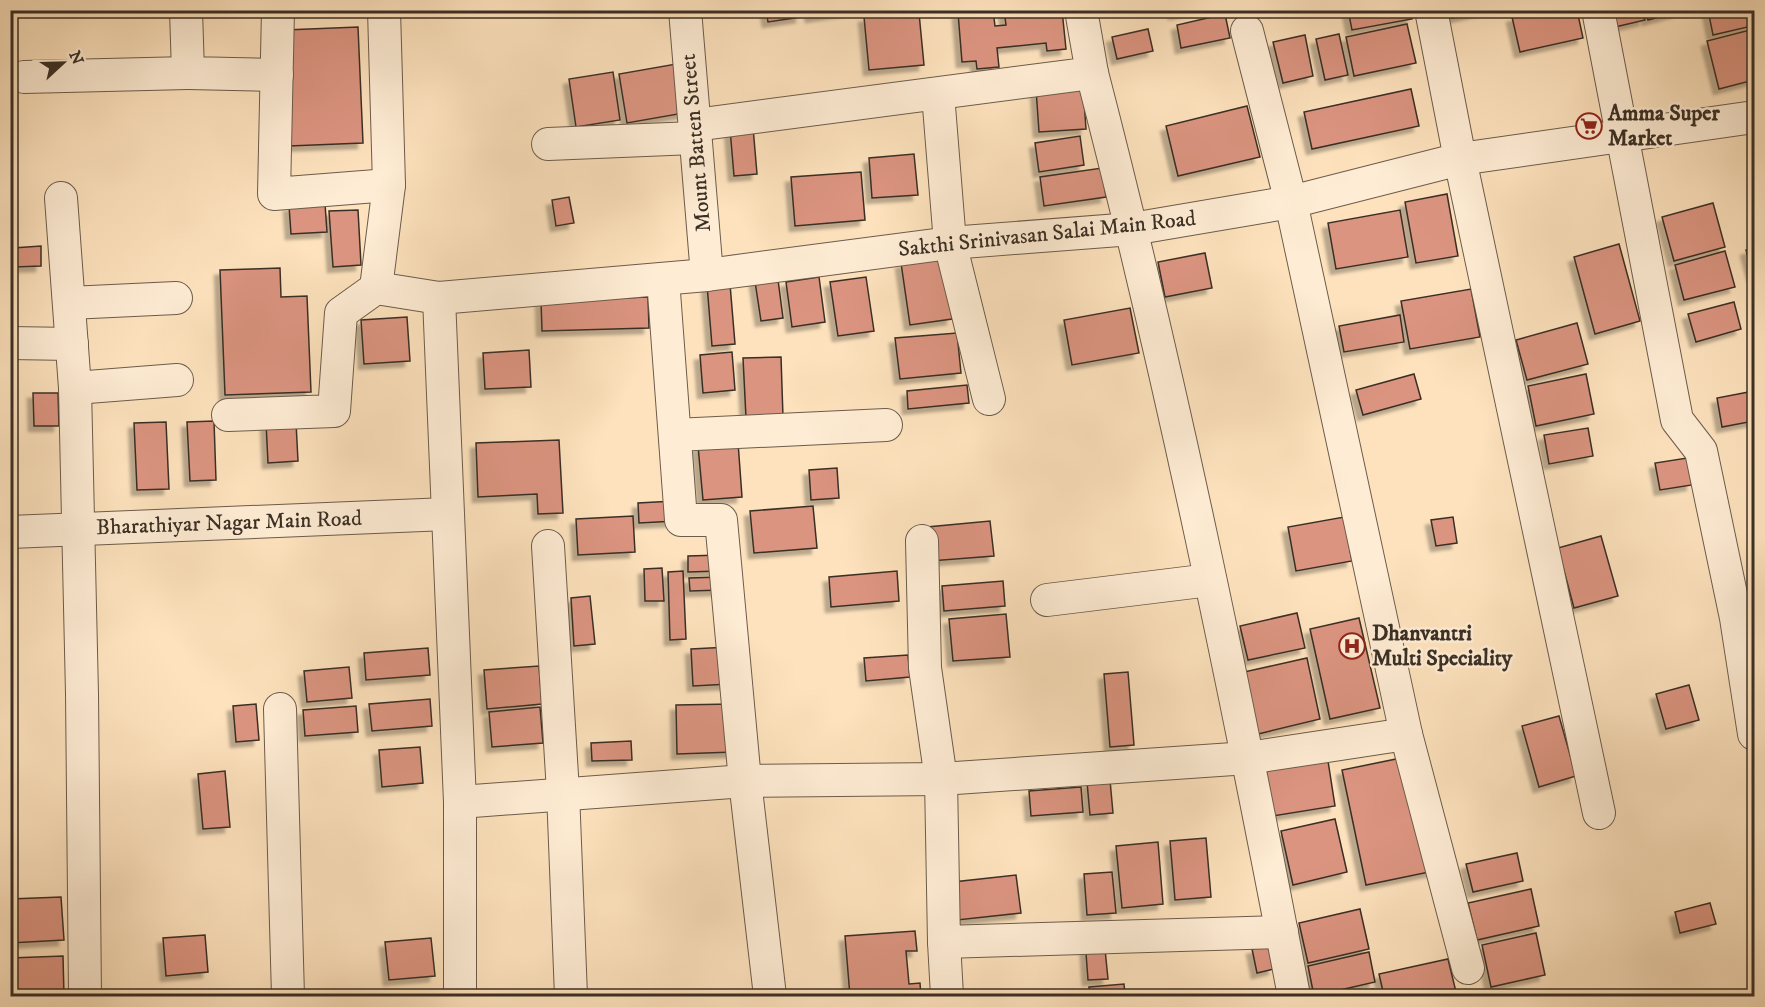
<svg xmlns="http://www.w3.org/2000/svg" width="1765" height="1007" viewBox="0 0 1765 1007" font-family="'IM FELL DW Pica',serif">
<defs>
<filter id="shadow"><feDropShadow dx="-5.5" dy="5.5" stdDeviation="1.5" flood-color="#0004"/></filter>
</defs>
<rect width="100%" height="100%" fill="#fde2bd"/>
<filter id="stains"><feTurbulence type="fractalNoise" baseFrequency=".00333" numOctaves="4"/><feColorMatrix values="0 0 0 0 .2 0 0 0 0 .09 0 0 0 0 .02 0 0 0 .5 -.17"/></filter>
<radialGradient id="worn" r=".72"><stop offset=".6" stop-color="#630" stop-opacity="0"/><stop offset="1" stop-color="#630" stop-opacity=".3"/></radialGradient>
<g fill="#db9480" stroke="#3a2f25" stroke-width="1.5" filter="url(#shadow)">
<path d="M766,10H800L801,17L768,22Z"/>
<path d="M810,10H849V11L811,17Z"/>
<path d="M993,10L995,26L1006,25L1004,10H1062L1066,49L1047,51L1046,43L997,48L999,67L977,69L976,61L962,62L958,13Z"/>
<path d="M1174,10H1198L1174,14Z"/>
<path d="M1348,10H1411L1412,19L1352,30Z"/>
<path d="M1450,10H1486L1452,18Z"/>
<path d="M1542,10H1577L1583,38L1520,52L1512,17Z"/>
<path d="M1611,10H1642L1645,20L1615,27Z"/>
<path d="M1645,10H1678V12L1648,20Z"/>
<path d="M1708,10H1749L1752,26L1713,35Z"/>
<path d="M919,13L924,65L869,70L864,17Z"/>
<path d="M1225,14L1230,38L1181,48L1177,25Z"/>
<path d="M1407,24L1416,63L1354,76L1346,37Z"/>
<path d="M358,27L363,143L289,146L285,30Z"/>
<path d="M1148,29L1153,51L1117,59L1112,37Z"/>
<path d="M1754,29V80L1719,89L1707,41Z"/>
<path d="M1339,34L1348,75L1325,80L1316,39Z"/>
<path d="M1305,35L1313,76L1283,83L1273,42Z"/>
<path d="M676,64L684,113L627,123L619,74Z"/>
<path d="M613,72L620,120L576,127L569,79Z"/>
<path d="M1083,86L1086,129L1039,132L1036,89Z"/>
<path d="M1411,89L1419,126L1312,149L1304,112Z"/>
<path d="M1247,106L1260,157L1178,176L1166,126Z"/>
<path d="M753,127L757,174L734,176L730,129Z"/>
<path d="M1080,136L1084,165L1039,172L1035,143Z"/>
<path d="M914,154L918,195L872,198L869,158Z"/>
<path d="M1102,168L1106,197L1044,206L1040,177Z"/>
<path d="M861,172L865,220L795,226L791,177Z"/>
<path d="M1447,194L1458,256L1416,263L1405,202Z"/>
<path d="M569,197L574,223L556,226L552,200Z"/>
<path d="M1713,203L1725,247L1674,261L1662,217Z"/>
<path d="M325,204L327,232L291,234L289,206Z"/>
<path d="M358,210L361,265L333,267L329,211Z"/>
<path d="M1400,210L1408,257L1336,269L1328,223Z"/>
<path d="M1619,244L1640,321L1595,334L1574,257Z"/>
<path d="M41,246V266L14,267L13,248Z"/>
<path d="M1754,248V275L1753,276L1746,250Z"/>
<path d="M1725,251L1735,287L1684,300L1675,265Z"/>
<path d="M1205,253L1212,288L1165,297L1158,262Z"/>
<path d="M944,257L952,319L910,325L901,263Z"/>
<path d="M280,268L281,297L307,296L311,392L225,395L220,270Z"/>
<path d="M777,272L783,318L761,321L754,275Z"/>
<path d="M819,277L825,322L792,327L786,282Z"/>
<path d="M866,277L874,331L838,336L830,282Z"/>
<path d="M730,284L735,344L712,346L707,285Z"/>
<path d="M1471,289L1480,337L1410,349L1401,301Z"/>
<path d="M648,297L649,328L542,331L541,301Z"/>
<path d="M1734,302L1741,329L1696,342L1688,314Z"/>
<path d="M1130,308L1139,353L1072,365L1064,320Z"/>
<path d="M1400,315L1404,342L1344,352L1339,326Z"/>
<path d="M407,317L410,361L364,364L361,320Z"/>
<path d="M1577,323L1588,364L1527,380L1516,340Z"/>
<path d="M957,333L961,373L900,379L895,338Z"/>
<path d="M529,350L531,387L485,389L483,353Z"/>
<path d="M732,352L735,390L703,393L700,355Z"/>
<path d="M781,357L783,417L746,418L743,358Z"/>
<path d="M1414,374L1421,399L1363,415L1356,390Z"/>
<path d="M1586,374L1594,414L1536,426L1528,386Z"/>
<path d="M967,385L969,403L908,409L907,391Z"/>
<path d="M1754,391V421L1722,427L1717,398Z"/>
<path d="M33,393H58L59,426H34Z"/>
<path d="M214,421L216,480L190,481L187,422Z"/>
<path d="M166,422L169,489L137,490L134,423Z"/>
<path d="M296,422L298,461L268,463L266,423Z"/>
<path d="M1588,428L1593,456L1549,464L1544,435Z"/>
<path d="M559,440L563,513L538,514L537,494L478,497L476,443Z"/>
<path d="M738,442L742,497L703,500L698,446Z"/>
<path d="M1687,458L1692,485L1660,490L1655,463Z"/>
<path d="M837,468L839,498L811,500L809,470Z"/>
<path d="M674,501L676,521L639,523L638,503Z"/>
<path d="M813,506L817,548L754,553L750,511Z"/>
<path d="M633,516L635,552L578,555L576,519Z"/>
<path d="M1344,517L1352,561L1296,571L1288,527Z"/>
<path d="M1453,517L1457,543L1436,546L1431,520Z"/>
<path d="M990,521L994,556L930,561L927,527Z"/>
<path d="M1601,536L1618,596L1574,608L1558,548Z"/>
<path d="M720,555V571L688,572V556Z"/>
<path d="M662,568L664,601H645L644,569Z"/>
<path d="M683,571L686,639L670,640L668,572Z"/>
<path d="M897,571L899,601L831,607L829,577Z"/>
<path d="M722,577V590L690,591L689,578Z"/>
<path d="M1003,581L1005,606L944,611L942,586Z"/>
<path d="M1754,581V605L1751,582Z"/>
<path d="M590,596L595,644L574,646L571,598Z"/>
<path d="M1297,613L1305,648L1248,660L1240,626Z"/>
<path d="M1006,614L1010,657L953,661L949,619Z"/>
<path d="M1359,618L1380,708L1330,719L1310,629Z"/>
<path d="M729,647L730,684L693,686L691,649Z"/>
<path d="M428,648L430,675L366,680L364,653Z"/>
<path d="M908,655L910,677L866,681L864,658Z"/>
<path d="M1307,658L1320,719L1258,734L1244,672Z"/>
<path d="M539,666L542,704L487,709L484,670Z"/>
<path d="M349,667L352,698L307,702L304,671Z"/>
<path d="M1128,672L1134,745L1110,747L1104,674Z"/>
<path d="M1689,685L1699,720L1666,729L1656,694Z"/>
<path d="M430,699L432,726L372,731L369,704Z"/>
<path d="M256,704L259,740L236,742L233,706Z"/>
<path d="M732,704L734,752L677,754L676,705Z"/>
<path d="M356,706L358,732L305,736L303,710Z"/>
<path d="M540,707L543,743L492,747L489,712Z"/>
<path d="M1559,716L1576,776L1539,787L1522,726Z"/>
<path d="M631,741L632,760L592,761L591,743Z"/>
<path d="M420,747L423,783L382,787L379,750Z"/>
<path d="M1411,756L1434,871L1366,885L1342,770Z"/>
<path d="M1328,761L1335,806L1273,816L1265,771Z"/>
<path d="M225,771L230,827L203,829L198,774Z"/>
<path d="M1110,780L1113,813L1090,815L1087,782Z"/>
<path d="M1081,787L1083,812L1031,816L1029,791Z"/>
<path d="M1335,819L1347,872L1293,885L1281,831Z"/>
<path d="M1206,838L1211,897L1175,900L1170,841Z"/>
<path d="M1158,842L1163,904L1122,908L1116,846Z"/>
<path d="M1517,853L1523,881L1473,892L1466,864Z"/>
<path d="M1112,872L1116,913L1087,915L1084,874Z"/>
<path d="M1016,875L1021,913L957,920L953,882Z"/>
<path d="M1531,889L1539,926L1477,940L1468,903Z"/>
<path d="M61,897L64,940L10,943V899Z"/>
<path d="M1710,903L1716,924L1680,933L1675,912Z"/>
<path d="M1360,909L1369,949L1308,963L1299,923Z"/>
<path d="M915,931L917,951H906L909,984L920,983L921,996H850L845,936Z"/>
<path d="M1536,933L1545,975L1491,987L1482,945Z"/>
<path d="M205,935L208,972L166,976L163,938Z"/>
<path d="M431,938L435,976L389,980L385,942Z"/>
<path d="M1104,939L1108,979L1088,980L1085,940Z"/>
<path d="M1269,945L1274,969L1257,973L1252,949Z"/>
<path d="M1369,952L1375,982L1314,996L1308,966Z"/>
<path d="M63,956L64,996H10V958Z"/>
<path d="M1448,959L1457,996H1384L1379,974Z"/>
<path d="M1124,984L1125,996H1089V987Z"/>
<path d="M1373,989L1375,996H1341Z"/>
</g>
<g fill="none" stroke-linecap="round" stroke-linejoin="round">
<g stroke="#6b5c4b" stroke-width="34">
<g id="minor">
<path d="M186,10L188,73L277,75"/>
<path d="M278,10L274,194L389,185"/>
<path d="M384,10L389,185L376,288L439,298L707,275L950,243L1132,229L1291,202L1460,159L1754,117"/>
<path d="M685,10L707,275"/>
<path d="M1431,10L1460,159L1599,813"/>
<path d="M1598,10L1677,420L1701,451L1736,618L1754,734"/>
<path d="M1247,31L1291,202L1406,734"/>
<path d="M1092,73C1171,378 1235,687 1294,996"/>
<path d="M24,77L188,73"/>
<path d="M938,94L950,243L989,399"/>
<path d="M695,125L1092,73L1081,10"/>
<path d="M548,144L694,138"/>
<path d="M61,198L75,388L82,694L85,996"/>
<path d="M663,279L681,520H721L745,781L770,996"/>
<path d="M439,298L460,802V996"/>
<path d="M69,303L176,298"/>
<path d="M10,343L72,344"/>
<path d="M75,388L177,380"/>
<path d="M228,415L334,411L341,313L376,288"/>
<path d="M675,435L886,425"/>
<path d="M10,532L447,514"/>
<path d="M922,541L925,668L941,779L944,942L1282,932"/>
<path d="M548,546L563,792L571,996"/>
<path d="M1047,600L1210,580"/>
<path d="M280,709L288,996"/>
<path d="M460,802L745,781L941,779L1248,758L1406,734L1468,968"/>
<path d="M944,942L947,996"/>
</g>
</g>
<use href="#minor" stroke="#feecd4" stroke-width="32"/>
</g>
<defs>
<g id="supermarket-ring" transform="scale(1.35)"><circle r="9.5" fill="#feecd4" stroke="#8f2418" stroke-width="1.5"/><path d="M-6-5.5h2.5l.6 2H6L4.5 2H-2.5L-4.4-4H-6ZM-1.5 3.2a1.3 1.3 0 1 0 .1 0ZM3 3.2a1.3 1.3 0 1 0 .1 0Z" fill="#8f2418"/></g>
<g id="hospital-ring" transform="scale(1.35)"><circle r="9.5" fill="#feecd4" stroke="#8f2418" stroke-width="1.5"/><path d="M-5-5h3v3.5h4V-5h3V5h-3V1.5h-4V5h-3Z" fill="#8f2418"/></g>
</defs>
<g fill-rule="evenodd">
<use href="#supermarket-ring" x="1589" y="126"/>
<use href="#hospital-ring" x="1352" y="646"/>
</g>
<g text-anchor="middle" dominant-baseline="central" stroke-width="5" stroke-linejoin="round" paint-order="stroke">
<g font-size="22" font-weight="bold" fill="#3a2f25" stroke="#feecd4" text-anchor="start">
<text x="1608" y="113">Amma Super<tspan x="1608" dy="25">Market</tspan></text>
<text x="1372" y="633">Dhanvantri<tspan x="1372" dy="25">Multi Speciality</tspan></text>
</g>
<g font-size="22" fill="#3a2f25" stroke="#feecd4">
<text transform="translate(696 143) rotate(-95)">Mount Batten Street</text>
<text transform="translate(1047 234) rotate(-6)">Sakthi Srinivasan Salai Main Road</text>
<text transform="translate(229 523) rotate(-2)">Bharathiyar Nagar Main Road</text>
</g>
</g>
<rect width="1765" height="1007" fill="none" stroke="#fde2bd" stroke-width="36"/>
<rect x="12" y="12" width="1741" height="983" fill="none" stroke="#3a2f25" stroke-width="3"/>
<rect x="18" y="18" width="1729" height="971" fill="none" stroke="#3a2f25" stroke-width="1.5"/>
<g transform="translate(63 63) rotate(68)" stroke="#feecd4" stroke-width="4.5" paint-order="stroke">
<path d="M0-4.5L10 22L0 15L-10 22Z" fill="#3a2f25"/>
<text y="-9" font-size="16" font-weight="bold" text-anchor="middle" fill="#3a2f25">N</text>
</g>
<rect width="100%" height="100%" filter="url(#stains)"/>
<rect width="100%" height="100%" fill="url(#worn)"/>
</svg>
